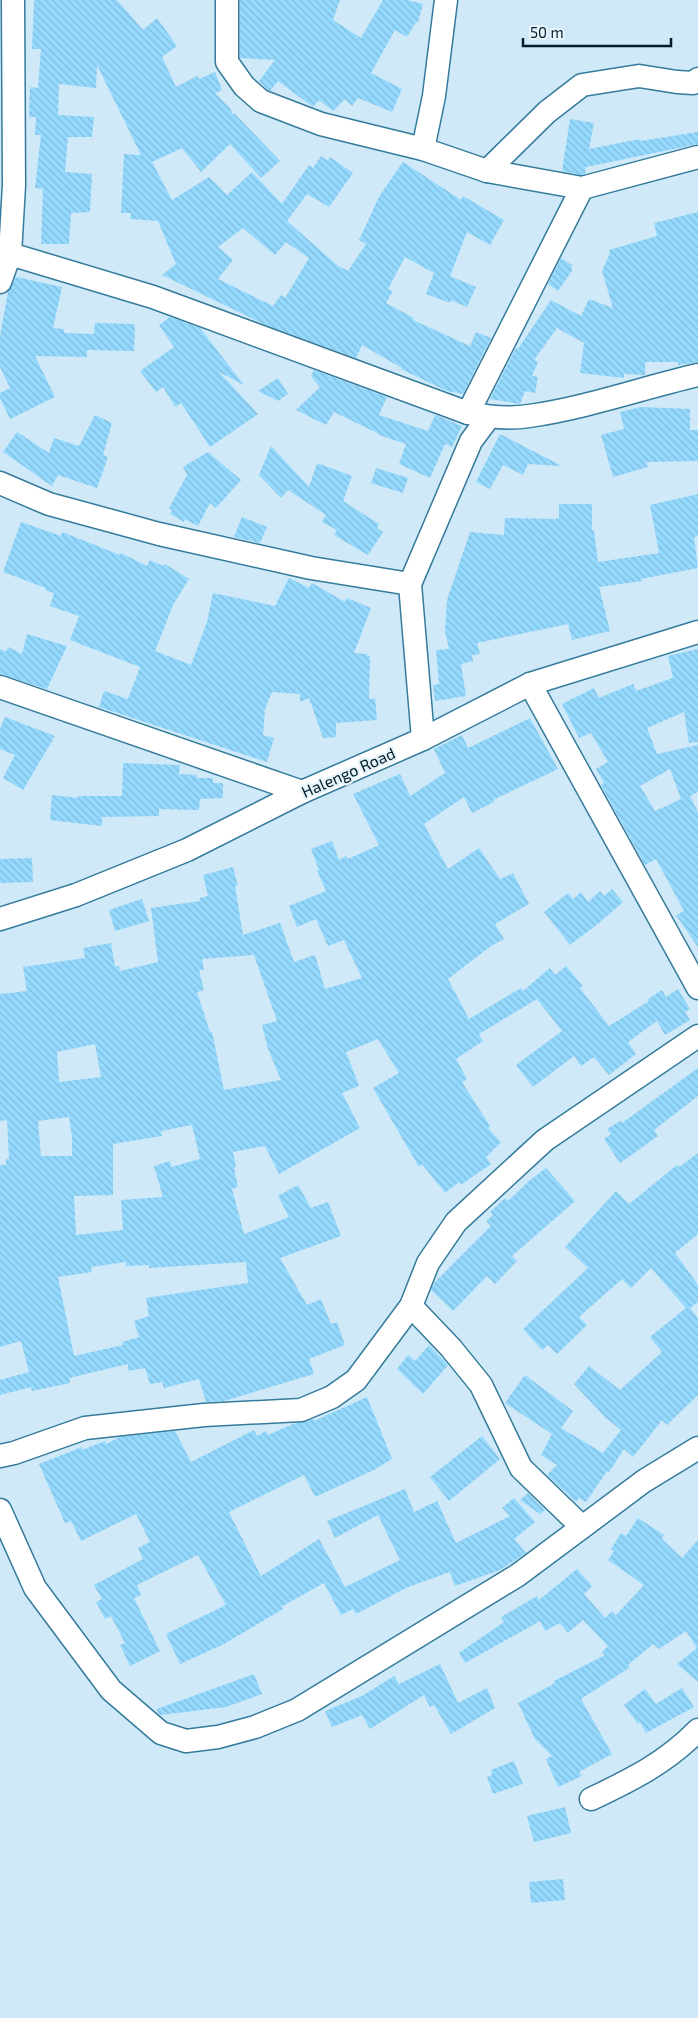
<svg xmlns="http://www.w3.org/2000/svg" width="698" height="2018" viewBox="0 0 698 2018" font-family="'Exo 2',sans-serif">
<defs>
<pattern id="building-back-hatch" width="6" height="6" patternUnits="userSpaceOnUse" patternTransform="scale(1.25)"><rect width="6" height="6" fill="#95dafe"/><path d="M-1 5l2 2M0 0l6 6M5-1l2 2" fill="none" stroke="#7fbbda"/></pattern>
</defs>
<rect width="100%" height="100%" fill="#cfe9f8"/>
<g fill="url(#building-back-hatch)" fill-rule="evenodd">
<path d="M34,0H117L143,30L157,18L177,46L162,57L176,87L197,76L199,79L215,72L222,90L215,93L230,108L233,115L234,113L280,161L261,178L230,144L201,172L182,148L152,162L172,200L209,177L227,195L252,172L282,204L309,165L313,168L321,156L328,161L330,157L353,173L329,207L307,194L287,221L338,266L348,271L366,244L359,240L380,195L403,162L461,200L463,196L504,220L490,245L467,232L450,276L476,287L467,307L451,300L450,303L426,294L434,273L405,257L388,289L393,291L386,303L414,318L413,320L470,346L476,332L491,338L463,394L447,391L401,369L402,368L362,345L356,358L266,325L162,275L176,264L158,221L130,219L131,213H121L124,154L141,155L97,65L96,88L59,84L58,115L94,117L92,137H68L65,172L92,174L90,212L71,213L69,244H41L43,189L35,188L41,135H35L36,117H29L30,87L38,88L41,49H32ZM243,228L275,255L286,242L309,258L285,298L281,295L273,306L218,279L233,260L218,247Z"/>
<path d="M240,0H340L333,20L361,38L383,0H408L423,4L418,22H416L407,37L395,30L371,73L402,89L392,112L358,98L352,106L345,99L333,111L319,100L313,107L278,81L270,91L268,90L259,81L275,60L240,58Z"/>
<path d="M570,119L594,123L589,149L640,139V141L698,132V144L586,167L585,174L581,175L562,171Z"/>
<path d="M698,212V362L678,365V362H645V375L624,374V378L580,373L584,343L557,328L534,360L538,362L532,376L538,377L535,393L525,391L520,404L490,399L516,348L518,349L551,300L581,316L589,299L613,308L602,271L610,253L609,250L657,236L654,223Z"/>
<path d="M561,258L572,265V271L558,291L548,284Z"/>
<path d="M16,277L62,287L53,328L64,329V333L94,334L95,323L135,324L134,351L87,350V357L35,356L55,397L10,419L0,398V393L10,388L0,367V336L8,292Z"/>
<path d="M170,317L200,328L244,385L219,372L258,414L210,447L181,403L175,407L163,387L156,392L140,371L174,347L159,325Z"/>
<path d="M314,370L387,397L379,415L428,431L435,415L462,426L452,447L445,444L430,478L399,464L406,444L379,435V434L334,412L326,425L296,410L320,387L311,376Z"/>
<path d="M278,378L288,394L278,401L258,391Z"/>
<path d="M641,407L690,409V430H698V461L646,462L648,467L613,477L601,435L624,429L620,412Z"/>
<path d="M95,415L112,423L103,455L108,457L97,488L58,475L52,486L3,452L17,432L49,453L54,438L79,446Z"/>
<path d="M500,434L562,466L528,464L523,475L503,465L490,489L476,482Z"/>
<path d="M271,446L309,487L317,463L352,476L343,501L379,524L377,528L383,532L368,555L334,535L337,530L322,522L326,515L288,490L281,498L259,475Z"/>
<path d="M208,452L241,480L216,508L210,503L198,526L185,519L184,522L170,514L172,510L169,508L187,475L183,467Z"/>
<path d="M376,468L408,478L403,493L371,483Z"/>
<path d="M698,494V536L694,537L698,568L641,579L642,581L599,587L610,631L572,640L568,624L477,643L480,654L472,655L473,661L461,664L466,696L435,701L433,685L439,684L436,650L449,649L445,631L447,600L470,532L504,535L505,518L555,519L559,518V504H592V530H594L598,562L659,553L650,505Z"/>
<path d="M242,517L267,527L260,543L234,537Z"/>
<path d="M21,522L61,536L62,532L120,555L121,553L147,566L150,560L163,566L165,564L189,579L173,605L155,651L191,665L207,622L213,593L275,606L289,578L309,588L312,583L345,602L347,598L371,608L354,653L367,654V656H370L369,699L375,698L377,720L336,723V737L323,738L309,698L300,702V694L272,692L265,709L263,735L274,738L267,762L99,707L104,691L128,699L140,667L70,640L79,616L50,606L54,593L45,590L46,588L3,572Z"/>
<path d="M27,634L67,646L47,689L0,674V649L6,652L8,647L22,654Z"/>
<path d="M698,649V742L689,743L684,712L647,728L657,754L698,745V792L690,796L698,812V947L676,915L684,911L656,859L645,865L601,785L604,783L596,769L608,762L591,733L579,738L562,704L594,688L599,698L633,684L636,691L673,678L668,656ZM670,769L681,799L688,796L655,811L640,786Z"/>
<path d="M5,717L55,736L23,790L3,778L15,755L0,749V729Z"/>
<path d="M530,718L558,769L493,800L494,802L472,813L464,797L424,824L448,869L479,848L500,879L513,873L529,904L495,924L504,939L491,946L448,979L469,1019L521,988L523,991L550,968L555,975L566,966L583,986L580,988L609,1026L649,1001L648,999L662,990L666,997L678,989L690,1009L685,1012L690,1020L665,1035L657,1021L628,1042L636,1054L609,1075L594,1057L581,1066L574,1056L533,1087L516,1065L562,1031L537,999L479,1034L483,1041L456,1059L467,1079L462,1082L490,1126L488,1128L501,1142L486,1157L491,1164L461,1185L459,1182L445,1193L422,1164L419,1167L373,1088L399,1073L378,1039L346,1052L359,1086L342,1093L360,1128L279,1174L265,1146L233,1152L236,1167L234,1168L238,1187L232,1189L244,1234L289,1217L278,1196L298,1185L311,1208L328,1202L341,1236L280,1258L307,1305L321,1299L331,1324L337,1322L345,1345L309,1359L314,1374L224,1401L206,1402L199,1379L164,1388L162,1382L150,1384L145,1368L128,1371V1364L69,1378L70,1383L32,1391L31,1387L0,1395V1380L29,1372L21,1341L0,1347V1167L1,1165H6V1159H9L7,1120L0,1121V994L27,991L23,967L85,958L83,948L111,943L115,966H119L120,971L158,962L151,908L200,901V898L208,896L203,875L233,867L238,886H235L243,935L280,923L294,962L315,955L325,989L362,978L344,940L328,946L316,919L297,927L289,906L326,891L317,870H319L311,849L332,841L339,860L346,856L348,859L379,845L353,794L400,774L410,796L445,773L434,749L462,735L468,748ZM254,955L277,1021L262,1025L268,1049L281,1080L224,1090L212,1032H210L197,992L204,990L199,970H204L202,959ZM95,1044L101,1077L59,1082L57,1052ZM69,1117L72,1136V1156H41L38,1121ZM192,1125L200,1159L171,1167L170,1161L154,1166L163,1197L121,1200L123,1230L76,1235L74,1196L113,1195V1144L162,1136L161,1131ZM126,1262V1266L149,1265V1268L246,1262L248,1283L146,1298L149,1316L134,1321L139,1337L122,1342L123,1345L74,1356L58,1277L92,1272L91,1267Z"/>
<path d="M123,763L180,765L179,774L197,775V778H213V783H223V798L200,799L199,810L159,809V816L102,817V826L50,820L52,795L78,798V796H122Z"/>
<path d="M32,858L33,882L0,883V859Z"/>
<path d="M612,889L623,902L599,923L570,945L544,912L568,893L573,899L581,892L588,902L600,891L604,896Z"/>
<path d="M142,899L149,921L115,931L109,910Z"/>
<path d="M698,1068V1096L654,1130L658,1136L620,1163L604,1139L611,1134L607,1129L620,1121L622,1123Z"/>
<path d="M698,1153V1234L675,1253L698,1285V1302L690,1308L698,1318V1395L667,1425L662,1420L633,1457L624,1449L609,1472L607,1471L586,1502L579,1498L576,1502L547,1475L557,1465L541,1455L552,1434L505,1403L525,1375L573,1411L561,1428L603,1453L621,1430L606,1418L574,1384L589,1366L620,1390L662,1352L650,1337L686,1308L651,1268L631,1288L622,1279L579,1317L587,1325L557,1354L548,1345L542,1350L523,1329L588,1268L565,1247L616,1191L629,1204L677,1165L679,1167Z"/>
<path d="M546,1168L575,1201L512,1256L517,1261L495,1284L487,1276L453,1311L431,1290L434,1283L491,1226L486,1221L493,1215L490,1212L505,1198L508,1201L529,1181Z"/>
<path d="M429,1345L448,1365L423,1394L397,1369L408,1355L415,1361Z"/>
<path d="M367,1397L392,1459L374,1470L315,1497L304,1475L229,1512L261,1576L319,1539L345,1587L400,1560L378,1515L335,1538L327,1521L405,1489L414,1512L437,1501L456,1543L510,1516L502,1508L514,1498L535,1522L514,1539L526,1553L500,1570L455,1586L450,1572L408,1587L356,1614L353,1609L341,1615L324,1583L281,1607L283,1609L224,1644L180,1664L166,1634L226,1605L198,1555L137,1585L141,1595L134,1598L160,1651L130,1666L120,1645L125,1643L111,1616L105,1619L96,1602L102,1599L94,1585L143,1559L138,1548L150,1542L136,1514L81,1541L71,1521L65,1523L39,1464L82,1447V1450L105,1441L106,1444L120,1437L175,1431L191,1462L254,1430L257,1436L266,1431L268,1435L293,1424L313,1419L314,1421Z"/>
<path d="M482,1436L500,1459L449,1501L430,1477Z"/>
<path d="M528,1493L545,1510L540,1514L520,1500Z"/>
<path d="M638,1518L664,1535L662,1539L682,1558L698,1540V1682L677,1664L697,1648L686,1631L659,1649L653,1644L629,1664V1668L581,1699L612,1754L579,1772L582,1776L558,1787L546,1759L552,1756L535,1739L518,1703L555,1683L554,1681L605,1655L602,1652L608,1646L583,1620L568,1633L560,1623L545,1631L540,1621L465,1663L459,1653L504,1622L501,1617L537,1596L539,1600L577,1569L592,1586L584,1594L605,1618L612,1611L616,1615L644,1585L608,1560L614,1551L611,1549L621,1533L626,1536Z"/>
<path d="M440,1664L458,1703L487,1688L495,1708L451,1734L434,1705L430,1707L424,1695L370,1729L362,1715L332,1727L325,1711L362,1696L394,1676L399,1684Z"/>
<path d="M254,1674L262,1694L226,1707L161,1715L158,1713L157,1709Z"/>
<path d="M682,1688L694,1707L646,1733L640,1722L638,1724L624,1705L645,1689L656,1704Z"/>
<path d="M514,1761L523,1784L493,1794L487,1777L492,1775L491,1770Z"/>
<path d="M565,1807L571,1833L534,1842L527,1816Z"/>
<path d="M563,1879L565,1900L531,1903L529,1882Z"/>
</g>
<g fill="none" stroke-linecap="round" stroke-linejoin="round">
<g stroke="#357b9b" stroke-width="25">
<g id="minor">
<path d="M227,0V62L244,86L261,101L321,124L423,149L487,171L582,188L698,157"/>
<path d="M423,149L434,96L446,0"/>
<path d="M487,171L547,112L582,85L639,76L677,82L693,83L698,79"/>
<path d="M10,254L153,297L468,413C488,417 509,419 529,416C586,408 642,388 698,375"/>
<path d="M0,282L10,254L14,185L13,0"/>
<path d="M468,413L582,188"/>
<path d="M0,483L49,504L159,534L311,568L410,584"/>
<path d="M530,684L698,988"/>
<path d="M0,687L302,792"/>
<path d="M423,739L410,584L471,441L489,417"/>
<path d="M0,919L76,895L187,850L302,792L423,739L530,684L698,632"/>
<path d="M411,1306L451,1348L481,1385L521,1468L582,1527"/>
<path d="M0,1456L14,1453L85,1428L204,1415L301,1410L332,1397L356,1380L411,1306L428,1263L456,1222L545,1140L698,1036"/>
<path d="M0,1510L35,1588L111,1690L161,1733L186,1741L218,1737L255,1727L297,1710L518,1575L644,1481L698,1448"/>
<path d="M591,1799C631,1780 666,1763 698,1730"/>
</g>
</g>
<use href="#minor" stroke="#fff" stroke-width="22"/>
</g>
<g text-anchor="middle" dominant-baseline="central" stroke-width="4.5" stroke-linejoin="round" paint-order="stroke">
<g font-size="16" fill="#011e2b" stroke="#e7f4fb">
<text transform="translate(348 772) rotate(-24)">Halengo Road</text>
</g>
</g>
<path d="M523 38v8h148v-8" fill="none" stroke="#011e2b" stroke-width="2.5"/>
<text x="530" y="38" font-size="15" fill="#011e2b" stroke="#e7f4fb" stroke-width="4" paint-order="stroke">50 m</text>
</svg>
